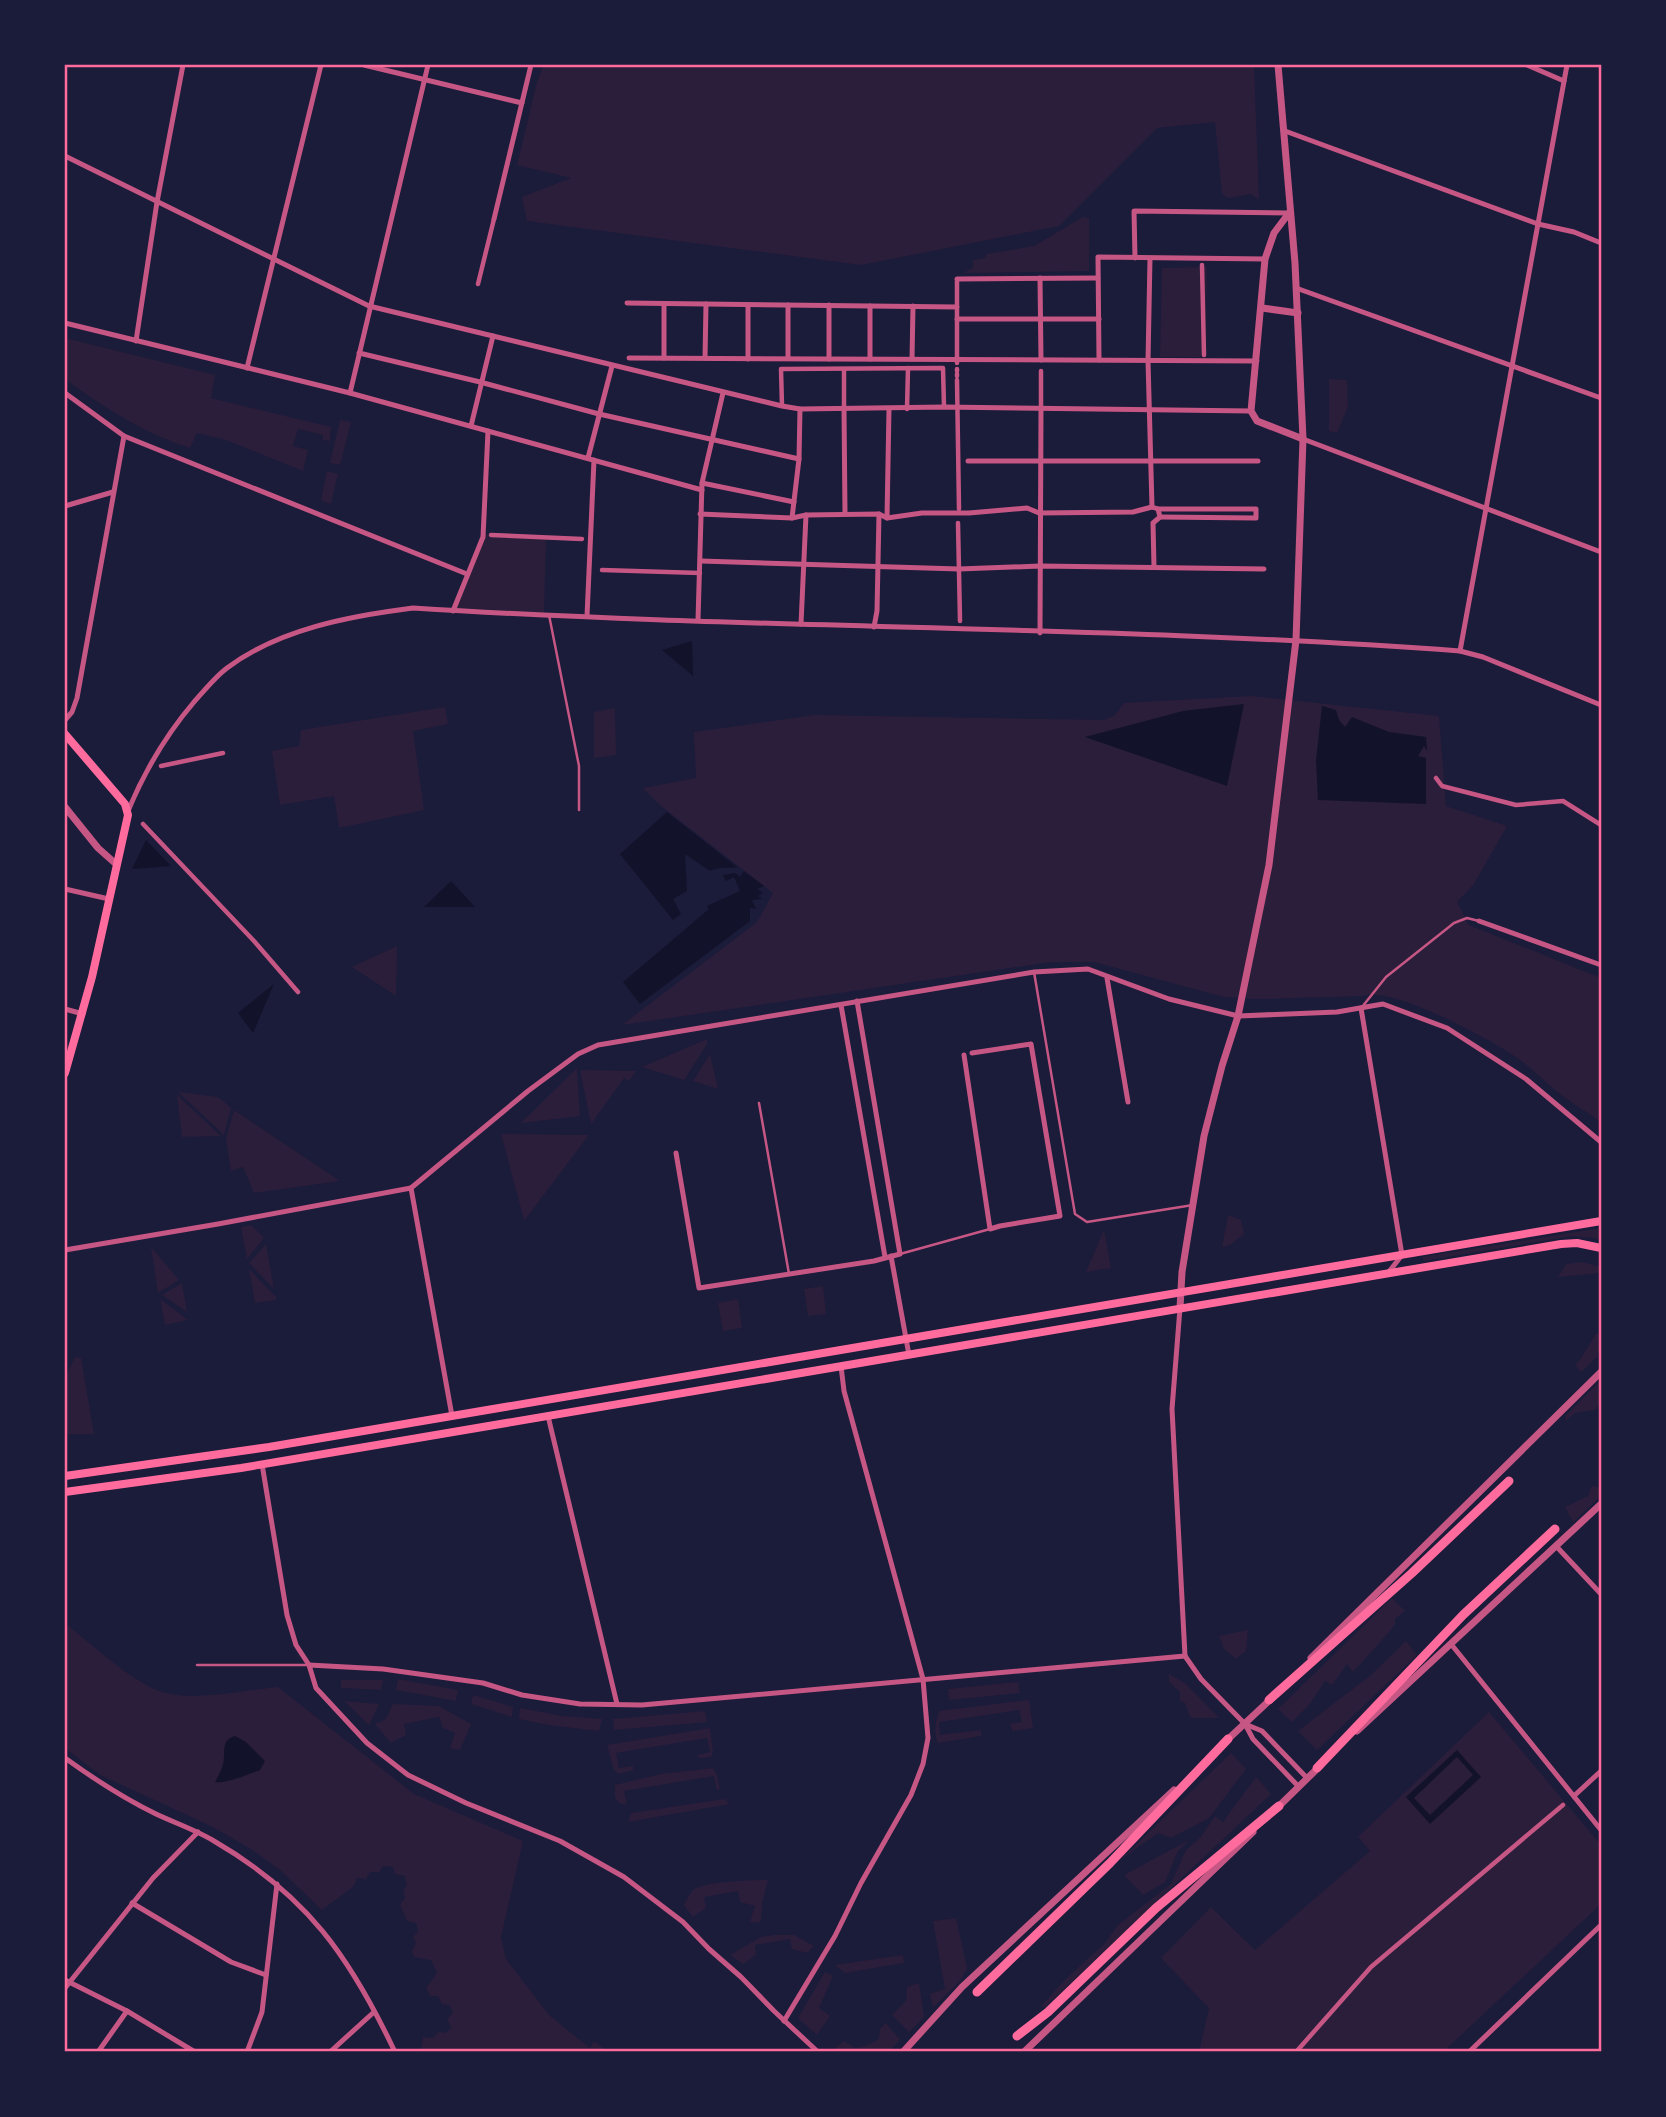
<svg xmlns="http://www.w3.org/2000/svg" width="1666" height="2117" viewBox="0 0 1666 2117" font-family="Quicksand,sans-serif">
<rect width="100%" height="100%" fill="#1b1b3a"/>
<g fill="#2a1e3b">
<path d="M544,65H1254L1259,200L1251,194L1228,198L1222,194L1215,122L1157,128L1059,226L861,265L527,221L522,197L571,178L517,165L537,82Z"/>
<path d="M1083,217L1089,218V271L963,273L973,268V260L985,258L986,254L1034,246Z"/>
<path d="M1207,267L1205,357H1160L1162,268Z"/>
<path d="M65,338L215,375L211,398L331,427L330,441L323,440V435L298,429L293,446L308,450L303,471L226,440L197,433L190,448C143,433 105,408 65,379Z"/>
<path d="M1329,379L1347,380L1348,407L1337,433L1329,431Z"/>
<path d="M340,420L351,422L340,465L330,463Z"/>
<path d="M327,471L338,474L331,504L321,500Z"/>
<path d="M483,534L546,537L544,614L453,611Z"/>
<path d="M1252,696L1439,716L1446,806L1507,826L1474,884L1457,902L1469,925L1601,978V1123C1589,1112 1574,1105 1561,1095C1548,1085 1537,1073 1524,1063C1499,1043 1390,984 1362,996L1257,999L1224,997L1094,962H1051L622,1025L757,922L773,893L661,806L643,788L696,778L694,732L815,715L1104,720L1114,716L1124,703Z"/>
<path d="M445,707L448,724L413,731L424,810L339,828L334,796L280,805L272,751L299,746L301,730Z"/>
<path d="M615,708L616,755L594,758V712Z"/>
<path d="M397,946L396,996L352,967Z"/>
<path d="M707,1039V1044L684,1080L642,1067Z"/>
<path d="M710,1054L718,1089L693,1081Z"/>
<path d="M577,1068L580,1116L521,1123Z"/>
<path d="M580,1070L636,1071L629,1081L624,1078L591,1124Z"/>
<path d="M178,1092L218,1097L231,1108L224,1135Z"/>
<path d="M177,1095L221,1136L182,1137Z"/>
<path d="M234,1110L340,1181L254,1193L243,1167L231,1171L226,1138Z"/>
<path d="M501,1134L589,1135L524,1221L523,1216Z"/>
<path d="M1228,1215L1241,1220L1244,1234L1230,1245L1222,1247Z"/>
<path d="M251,1225L264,1238L247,1259L241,1227Z"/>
<path d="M1601,1228V1239L1572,1236L1424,1261L1422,1257Z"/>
<path d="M1104,1230L1111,1268L1086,1272Z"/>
<path d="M266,1244L274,1289L249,1263Z"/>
<path d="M151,1247L179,1280L158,1293Z"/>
<path d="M1582,1262L1601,1267V1273L1558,1277L1566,1264Z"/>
<path d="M249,1269L276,1297V1300L255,1303Z"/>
<path d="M182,1283L187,1312L162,1295Z"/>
<path d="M823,1286L826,1314L808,1316L804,1289Z"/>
<path d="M160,1299L188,1320L165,1325Z"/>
<path d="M738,1299L742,1328L723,1331L718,1303Z"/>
<path d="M1601,1332V1349L1597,1354L1598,1356L1581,1372L1575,1365L1582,1357L1595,1335Z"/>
<path d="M75,1357L81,1358L94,1434H65V1377Z"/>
<path d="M1601,1380V1402L1595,1410L1575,1413L1566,1421L1565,1416Z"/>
<path d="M1592,1486L1601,1488V1496L1573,1522L1565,1507L1588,1496Z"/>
<path d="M1392,1598L1405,1611L1395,1619V1624L1390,1631L1353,1672L1347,1664L1332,1685L1325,1681L1309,1705L1292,1722L1278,1709Z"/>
<path d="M65,1623C92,1644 138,1689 171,1694C205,1700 244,1690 278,1687L414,1794L523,1841L501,1937L506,1959L549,2015L590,2048L594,2041L608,2052H417L421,2050L423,2037L433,2038L438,2032L446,2033L451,2027L447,2019L453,2012L449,2005L442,2004L438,1996H430L426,1988L437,1973L431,1960L414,1957L412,1951L416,1943L413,1937L418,1931L416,1923L407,1921L400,1905L405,1898L403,1890L407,1885L405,1876L395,1874L393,1867L383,1866L379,1872H370L366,1879L357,1878L354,1886L322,1910L280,1870L254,1851L213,1827L100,1775L65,1748Z"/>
<path d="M1248,1630L1246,1651L1236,1659L1224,1649L1219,1636Z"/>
<path d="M1406,1641L1417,1655L1317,1750L1298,1731L1371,1675Z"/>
<path d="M1169,1674L1185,1683L1219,1718H1191L1185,1703L1180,1701V1692L1169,1682Z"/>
<path d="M398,1679L458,1690L456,1701L396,1690Z"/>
<path d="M341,1680H383L381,1690L341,1688Z"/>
<path d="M1018,1682L1020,1693L949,1700L948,1689Z"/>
<path d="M473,1695L513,1707L512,1717L471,1704Z"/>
<path d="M1029,1700L1033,1728L1012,1731L1010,1724L1022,1722L1019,1710L939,1722L940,1735L981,1730V1736L938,1743C933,1733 936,1720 939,1711Z"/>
<path d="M344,1701L379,1704L369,1725Z"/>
<path d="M393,1704L439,1706L471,1724L460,1750L450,1748L455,1733L443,1728L439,1717L404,1724L406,1735L391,1743L375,1724L386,1719Z"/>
<path d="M520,1708L562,1716L602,1719L599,1731L548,1725L519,1719Z"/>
<path d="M705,1711L707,1722L614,1730L613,1719Z"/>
<path d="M1489,1712L1601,1845V1904L1443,2052H1199L1209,2008L1161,1958L1211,1907L1255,1950L1370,1851L1358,1837Z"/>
<path d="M710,1728L713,1752L711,1757L698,1758V1755L710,1752L707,1738L616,1753L619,1768L633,1766V1770L619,1774L614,1770L607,1745Z"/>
<path d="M1231,1753L1246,1769L1209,1818L1171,1838L1158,1833L1119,1861Z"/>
<path d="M713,1768L717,1775L720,1789L717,1790L714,1776L624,1791L627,1805L619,1803L615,1797V1785L661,1774Z"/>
<path d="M1256,1777L1271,1794L1044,2008L1042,2005L1067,1978L1105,1943L1118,1925L1171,1884L1186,1850L1200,1838L1215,1816L1223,1822Z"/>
<path d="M724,1799L730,1804L628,1822L631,1813Z"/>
<path d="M1189,1840L1178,1851L1165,1882L1143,1895L1124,1875Z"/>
<path d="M768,1880L762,1903L761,1921L758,1923L750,1922L755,1906L740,1902L738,1891L704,1897L706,1908L693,1917L684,1905C686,1901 690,1893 693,1890C705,1881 753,1880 768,1880Z"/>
<path d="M956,1918L967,1968L961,1980L933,2008L930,1994L945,1989L933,1921Z"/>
<path d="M775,1935H794L814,1946L807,1953L792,1949L790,1939L755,1945L756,1955L743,1964L730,1955L761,1937Z"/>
<path d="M903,1955L904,1963L845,1973L835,1965Z"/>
<path d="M825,1972L833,1976L819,2008L830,2016L817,2035L798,2018Z"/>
<path d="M919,1983L924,2017L909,2032L892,2015L906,2001L907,1987Z"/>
<path d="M886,2023L900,2040L888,2052H831L844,2041L856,2048L868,2045L879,2039L880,2029Z"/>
</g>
<g fill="#12122b" fill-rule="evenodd">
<path d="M692,641L693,676L662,650Z"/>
<path d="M1244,704L1227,786L1085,737L1183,711Z"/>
<path d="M1322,706L1336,710L1339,720L1345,727L1352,717L1389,732L1426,737L1427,751L1424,746L1418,756L1426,758V804L1318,800L1316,760Z"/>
<path d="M667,812L737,867C725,869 722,866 710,871L685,854L687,891L673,899L681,914L673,920L620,854Z"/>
<path d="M146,840L171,866L132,869Z"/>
<path d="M744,871L764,886L757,889L763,893L758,896L762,899L752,900L756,909L750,908V921L640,1004L623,982L709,909L707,906L740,891L734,877L726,881L723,875L735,873L740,877Z"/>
<path d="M451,881L475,907H424Z"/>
<path d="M274,984L253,1033L238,1013Z"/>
<path d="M235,1736L246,1742L265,1761L260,1770C248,1774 226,1784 215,1782C218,1777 221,1771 223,1765C226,1753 220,1740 235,1736Z"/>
<path d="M1457,1750L1481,1777L1430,1824L1406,1797ZM1457,1757L1473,1775L1430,1815L1414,1798Z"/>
</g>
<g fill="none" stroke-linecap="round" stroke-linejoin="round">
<g stroke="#c65784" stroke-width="2.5">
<path d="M549,615L579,766V810"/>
<path d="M1034,972L1075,1214L1087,1222L1193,1205"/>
<path d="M1362,1007L1386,977L1454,923L1467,918L1479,921"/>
<path d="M759,1103L789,1274"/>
<path d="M900,1254L990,1229"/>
<path d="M197,1665H309"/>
</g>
<g stroke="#c65784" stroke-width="4.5">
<path d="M1202,265L1204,355"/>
<path d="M957,279V363"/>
<path d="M478,284L494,219"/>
<path d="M844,369V409"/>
<path d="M957,369V371"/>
<path d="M957,376V374"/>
<path d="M957,380L959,509"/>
<path d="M782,406L781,369L942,368H943L944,407"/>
<path d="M907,409L908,368"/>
<path d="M1041,409V371"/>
<path d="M958,523L960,621"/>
<path d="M491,535L582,539"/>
<path d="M602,570L700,573"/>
<path d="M161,766L223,753"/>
<path d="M1436,778L1442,786L1516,805L1563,801L1601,825"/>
<path d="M143,824L254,941L298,992"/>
<path d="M1296,2052L1371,1967L1563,1805"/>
</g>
<g stroke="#c65784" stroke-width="5">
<path d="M364,65L522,103"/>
<path d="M1527,65L1564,81"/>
<path d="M1285,131L1538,224L1574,232L1601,243"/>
<path d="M65,156L369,306L782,406L800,409L944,407L1251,411"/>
<path d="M494,219L531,65"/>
<path d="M1135,258L1134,211L1290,213"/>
<path d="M1150,258L1148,361L1152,507L1158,509L1160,517L1153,523L1154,567"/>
<path d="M1040,278L1041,360"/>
<path d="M957,279L1098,278"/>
<path d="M1296,288L1601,398"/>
<path d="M627,303L957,307"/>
<path d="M788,305V358"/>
<path d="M829,305V359"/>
<path d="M870,306V359"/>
<path d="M957,319H1099"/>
<path d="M65,323L350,393L702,490"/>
<path d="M136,341L157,202L183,65"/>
<path d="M359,353L480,382L599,414L799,459"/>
<path d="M629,358L1257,361"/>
<path d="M664,358V304"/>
<path d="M705,358L706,304"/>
<path d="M748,359V305"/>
<path d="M912,359L913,306"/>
<path d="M1099,360L1098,257L1265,259"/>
<path d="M247,368L321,65"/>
<path d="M65,393L124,436L467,574"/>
<path d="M350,393L428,65"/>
<path d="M844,409L845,513"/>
<path d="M471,426L493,336"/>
<path d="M1303,439L1601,552"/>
<path d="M588,458L612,366"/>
<path d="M968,461H1258"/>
<path d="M702,483L794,502"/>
<path d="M65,506L113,492"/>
<path d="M1158,509H1256V518L1160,517"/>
<path d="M700,514L792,518L806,515L879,514L887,518L922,513H969L1027,508L1039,513L1133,512L1152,507"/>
<path d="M792,518L799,459L800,409"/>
<path d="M887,518L889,409"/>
<path d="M701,561L959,569L1040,566L1264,569"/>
<path d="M453,611L483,537L488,431"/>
<path d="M587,616L594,460"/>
<path d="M698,620L702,483L723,393"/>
<path d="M801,624L806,515"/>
<path d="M874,627L877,611L879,514"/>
<path d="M1040,633L1041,409"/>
<path d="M1460,651L1567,65"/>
<path d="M65,720L72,712L77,698L124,436"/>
<path d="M128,811C145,770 165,736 194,702C204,691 215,677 227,668C279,629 350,616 413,608C762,630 1112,625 1460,651L1483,657L1601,705"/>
<path d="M65,889L109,899"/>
<path d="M1479,921L1601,965"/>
<path d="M1107,978L1128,1102"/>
<path d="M841,1005L885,1257"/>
<path d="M1361,1008L1402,1255L1388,1273"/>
<path d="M65,1009L83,1014"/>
<path d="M964,1055L990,1229L1000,1226L1060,1216L1031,1044L972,1053"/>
<path d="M676,1153L699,1288L874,1261L900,1254L857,1001"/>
<path d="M411,1188L528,1091L578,1054L598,1045L1034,972L1088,969L1169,999L1238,1016L1337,1012L1383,1004L1447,1028L1526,1079L1601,1142"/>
<path d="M411,1188L452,1416"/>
<path d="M65,1250L218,1224L411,1188"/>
<path d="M891,1256L909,1355"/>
<path d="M1180,1308L1172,1409L1185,1656"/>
<path d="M548,1416L617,1704"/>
<path d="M262,1464L287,1615L296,1645L309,1665L316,1688L367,1743L408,1775L466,1803L560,1841L624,1877L683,1922L709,1949L741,1977L774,2011L818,2052"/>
<path d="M1556,1546L1601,1594"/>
<path d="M1451,1644L1601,1830"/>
<path d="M1185,1656L1201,1679L1245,1724L1253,1739L1298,1786"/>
<path d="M309,1665L383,1669L483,1683L522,1695L580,1704L642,1705L1185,1656"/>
<path d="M1245,1724L1262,1731L1307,1778"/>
<path d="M65,1758C94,1779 123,1798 156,1814C175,1823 196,1830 214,1841C307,1895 350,1957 395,2052"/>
<path d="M1575,1795L1601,1771"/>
<path d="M132,1903L231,1962L266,1975"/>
<path d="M65,1980L127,2011L195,2052"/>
<path d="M65,1988L153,1878L198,1832"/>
<path d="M784,2021L835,1936L861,1883L911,1795L923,1764L928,1738L923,1679L844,1391L841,1366"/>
<path d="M98,2052L127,2011"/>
<path d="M247,2052L262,2012L277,1884"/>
<path d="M330,2052L374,2012"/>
<path d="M1469,2052L1601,1925"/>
</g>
<g stroke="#c65784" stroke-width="7">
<path d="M1289,213L1274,233L1265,259L1251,411L1257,421L1303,439"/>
<path d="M1262,308L1298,313"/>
<path d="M65,807L98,848L116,864"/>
<path d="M1180,1308L1182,1272L1204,1136L1222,1066L1238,1016L1269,865L1296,640L1303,439L1295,263L1278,65"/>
<path d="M1311,1658L1601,1372"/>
<path d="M1357,1731L1601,1504"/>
<path d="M1226,1741L1271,1699"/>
<path d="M1276,1809L1320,1766"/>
<path d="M903,2052L962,1987L1174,1790"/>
<path d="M1024,2052L1253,1832"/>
</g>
<g stroke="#ff6b9d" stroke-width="8">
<path d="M65,734L125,804L128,815L92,977L65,1073"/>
<path d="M65,1476L269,1447L1601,1221"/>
<path d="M65,1492L241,1468L1561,1244L1577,1243L1601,1248"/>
</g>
<g stroke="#ff6b9d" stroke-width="9">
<path d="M1269,1700L1412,1573L1509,1481"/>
<path d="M1317,1768L1463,1615L1555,1529"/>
<path d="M977,1992L1110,1863L1228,1739"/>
<path d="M1017,2036L1048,2012L1156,1908L1279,1806"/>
</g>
</g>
<rect width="1666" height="2117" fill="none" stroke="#1b1b3a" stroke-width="133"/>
<rect x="66" y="66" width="1534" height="1984" fill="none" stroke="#ff6b9d" stroke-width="2.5"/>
</svg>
